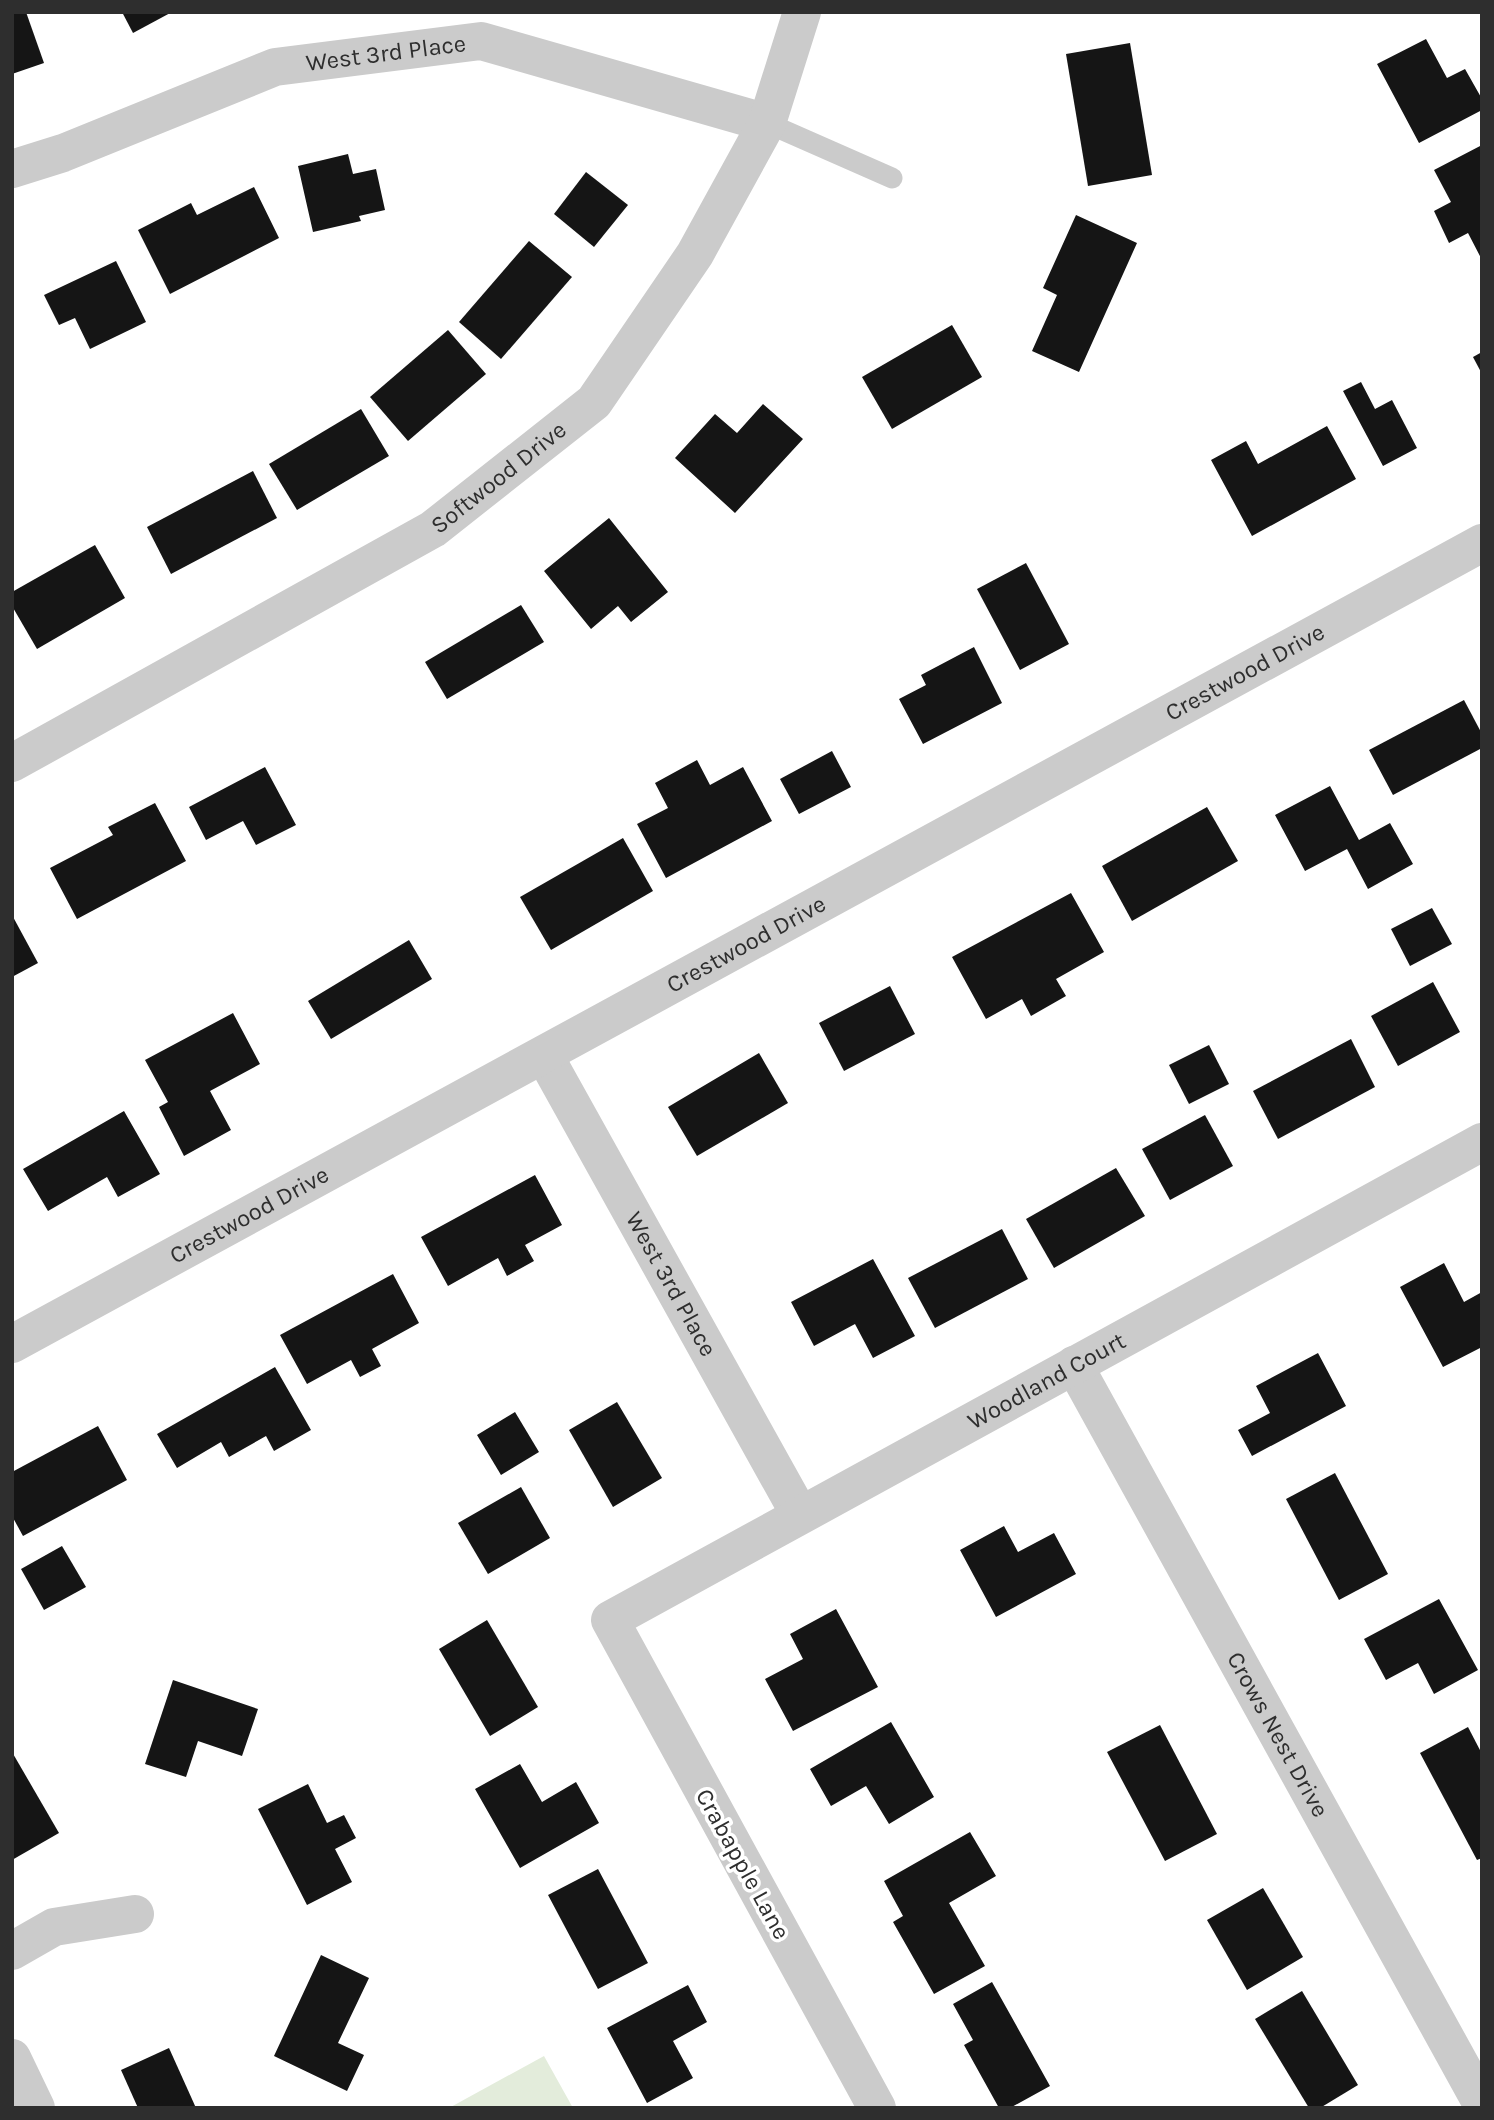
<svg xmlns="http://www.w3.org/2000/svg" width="1494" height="2120" viewBox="0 0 1494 2120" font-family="Karla,sans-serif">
<rect width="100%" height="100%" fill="#fff"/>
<path fill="#e3ecdb" d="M544,2056L573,2108H449Z"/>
<g fill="#151515">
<path d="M26,12L44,63L12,74V13Z"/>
<path d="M122,12H172L133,33Z"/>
<path d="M1426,39L1447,78L1465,69L1482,99V110L1419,143L1377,64Z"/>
<path d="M1130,43L1152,175L1088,186L1066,54Z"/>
<path d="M1482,145V260L1468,233L1449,243L1434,211L1451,202L1434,170Z"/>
<path d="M348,154L353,174L376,169L385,210L359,216L361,221L313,232L298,166Z"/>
<path d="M586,172L628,205L594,247L554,214Z"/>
<path d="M254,187L279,238L170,294L138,230L191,203L197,215Z"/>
<path d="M1076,215L1137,243L1079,372L1032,351L1057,295L1043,288Z"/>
<path d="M529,241L572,277L501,359L459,322Z"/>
<path d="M116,261L146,322L90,349L75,318L59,325L44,295Z"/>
<path d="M952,325L982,377L892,429L862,377Z"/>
<path d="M448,330L486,374L408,441L370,397Z"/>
<path d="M1482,352V374L1473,357Z"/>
<path d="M1361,382L1375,409L1392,400L1417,448L1383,466L1343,391Z"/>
<path d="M763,404L803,439L735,513L675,458L715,414L737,433Z"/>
<path d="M361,409L389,456L297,510L269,464Z"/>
<path d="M1327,426L1356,479L1252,536L1211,460L1246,441L1258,464Z"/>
<path d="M253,471L277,518L171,574L147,527Z"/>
<path d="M609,518L668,592L631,622L618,606L591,629L544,571Z"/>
<path d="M95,545L125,598L37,649L12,606V592Z"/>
<path d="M1026,563L1069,644L1020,670L977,589Z"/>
<path d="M521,605L544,642L447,699L425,662Z"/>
<path d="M974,647L1002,703L923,744L899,699L926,685L921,675Z"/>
<path d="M1464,700L1482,734V748L1393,795L1369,750Z"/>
<path d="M832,751L851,787L799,814L780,779Z"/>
<path d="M697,760L710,785L743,767L772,821L666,878L637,824L668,808L655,783Z"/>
<path d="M265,767L296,825L256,845L243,821L206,840L189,807Z"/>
<path d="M1330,786L1359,840L1390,823L1413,864L1368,889L1347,849L1305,871L1275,815Z"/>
<path d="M155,803L186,861L77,919L50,868L113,835L108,827Z"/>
<path d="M1207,807L1238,861L1132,921L1102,866Z"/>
<path d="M623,838L653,891L551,950L520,897Z"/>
<path d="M1071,893L1104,952L1056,979L1066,996L1031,1016L1022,999L986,1019L952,957Z"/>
<path d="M1432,908L1452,944L1410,966L1391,929Z"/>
<path d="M12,915L38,963L12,977Z"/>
<path d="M409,940L432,979L331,1039L308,1001Z"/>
<path d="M1433,982L1460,1032L1398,1066L1371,1016Z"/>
<path d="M890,986L915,1034L844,1071L819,1023Z"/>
<path d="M233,1013L260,1064L210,1091L231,1130L184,1156L159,1107L168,1102L145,1060Z"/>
<path d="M1351,1039L1375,1087L1278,1139L1253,1091Z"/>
<path d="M1209,1045L1229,1084L1189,1104L1169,1065Z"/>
<path d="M759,1053L788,1103L697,1156L668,1107Z"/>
<path d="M124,1111L160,1174L118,1197L107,1177L48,1211L23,1169Z"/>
<path d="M1205,1115L1233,1166L1170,1200L1142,1149Z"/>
<path d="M1116,1168L1145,1216L1054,1268L1026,1219Z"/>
<path d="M535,1175L562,1225L525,1245L534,1261L507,1276L498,1258L448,1286L421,1237Z"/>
<path d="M1002,1229L1028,1279L935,1328L908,1278Z"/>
<path d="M873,1259L915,1336L873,1358L855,1324L814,1346L791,1302Z"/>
<path d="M1444,1263L1464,1302L1482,1292V1347L1443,1367L1400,1287Z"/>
<path d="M393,1274L419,1323L372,1349L381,1366L360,1377L351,1360L307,1384L280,1335Z"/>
<path d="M1318,1353L1346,1406L1252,1456L1238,1430L1270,1413L1256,1386Z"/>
<path d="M275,1367L311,1430L274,1451L266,1436L229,1457L221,1442L177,1468L157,1434Z"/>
<path d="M617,1402L662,1478L613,1507L569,1430Z"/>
<path d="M515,1412L539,1452L501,1475L477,1435Z"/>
<path d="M98,1426L127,1480L23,1536L12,1516V1472Z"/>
<path d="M1335,1473L1388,1574L1339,1600L1286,1499Z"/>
<path d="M521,1487L550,1538L488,1574L458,1523Z"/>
<path d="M1004,1526L1018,1552L1054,1533L1076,1574L996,1617L960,1550Z"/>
<path d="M62,1546L86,1587L44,1610L21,1569Z"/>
<path d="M1439,1599L1478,1670L1434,1694L1418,1663L1386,1680L1364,1639Z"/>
<path d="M836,1609L878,1687L793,1731L765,1679L803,1659L790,1634Z"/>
<path d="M487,1620L538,1707L490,1736L439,1649Z"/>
<path d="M173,1680L258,1709L242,1756L198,1741L186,1777L145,1764Z"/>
<path d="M891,1722L934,1797L889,1824L866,1786L831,1806L810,1769Z"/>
<path d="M1160,1725L1217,1834L1165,1861L1107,1752Z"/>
<path d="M1468,1727L1482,1754V1858L1477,1860L1420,1753Z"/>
<path d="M12,1752L59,1833L12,1860Z"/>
<path d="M520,1764L542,1802L576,1782L599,1823L520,1868L475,1789Z"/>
<path d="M308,1784L327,1823L344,1815L356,1838L335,1849L352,1882L307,1905L258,1809Z"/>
<path d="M970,1832L996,1876L949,1903L985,1966L934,1994L893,1922L903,1916L884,1881Z"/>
<path d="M598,1869L648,1963L598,1989L548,1895Z"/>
<path d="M1263,1888L1303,1957L1247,1990L1207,1920Z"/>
<path d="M321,1955L369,1978L338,2043L364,2055L347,2091L274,2056Z"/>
<path d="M992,1982L1050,2086L1010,2108H999L964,2045L973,2040L953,2004Z"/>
<path d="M688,1985L707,2022L673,2041L693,2078L647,2103L607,2028Z"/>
<path d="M1302,1991L1358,2085L1320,2108H1309L1255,2019Z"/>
<path d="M169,2048L196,2108H138L121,2070Z"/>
</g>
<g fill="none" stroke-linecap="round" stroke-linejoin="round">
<path stroke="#cbcbcb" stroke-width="21" d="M767,123L892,178"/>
<g stroke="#cbcbcb" stroke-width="38">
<path id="s1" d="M12,169L63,153L275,67L481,41L767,123"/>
<path id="s2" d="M12,763L433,529L594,402L695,254L767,123L802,12"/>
<path id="s3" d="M544,1055L800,1515"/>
<path id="s4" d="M12,1344L1482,543"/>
<path id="s5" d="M1074,1365L1482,2104"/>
<path d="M12,1951L54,1927L135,1914"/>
<path d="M12,2058L36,2108"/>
<path id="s6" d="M877,2108L610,1620L1482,1142"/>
</g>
</g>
<g text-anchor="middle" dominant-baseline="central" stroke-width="7" stroke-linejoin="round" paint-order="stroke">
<g font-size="24" fill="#2e2e2e" stroke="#fff">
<text stroke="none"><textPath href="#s1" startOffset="394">West 3rd Place</textPath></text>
<text stroke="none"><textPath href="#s2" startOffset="565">Softwood Drive</textPath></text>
<text stroke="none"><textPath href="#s4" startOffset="1404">Crestwood Drive</textPath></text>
<text stroke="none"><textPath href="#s4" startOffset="836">Crestwood Drive</textPath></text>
<text stroke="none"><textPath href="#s4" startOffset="270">Crestwood Drive</textPath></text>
<text stroke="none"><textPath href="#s3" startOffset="262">West 3rd Place</textPath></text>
<text stroke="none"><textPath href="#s6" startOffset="1054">Woodland Court</textPath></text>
<text stroke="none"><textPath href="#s5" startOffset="422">Crows Nest Drive</textPath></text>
<text transform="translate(743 1864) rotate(61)">Crabapple Lane</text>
</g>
</g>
<rect width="1494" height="2120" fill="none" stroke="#2e2e2e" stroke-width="28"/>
</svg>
